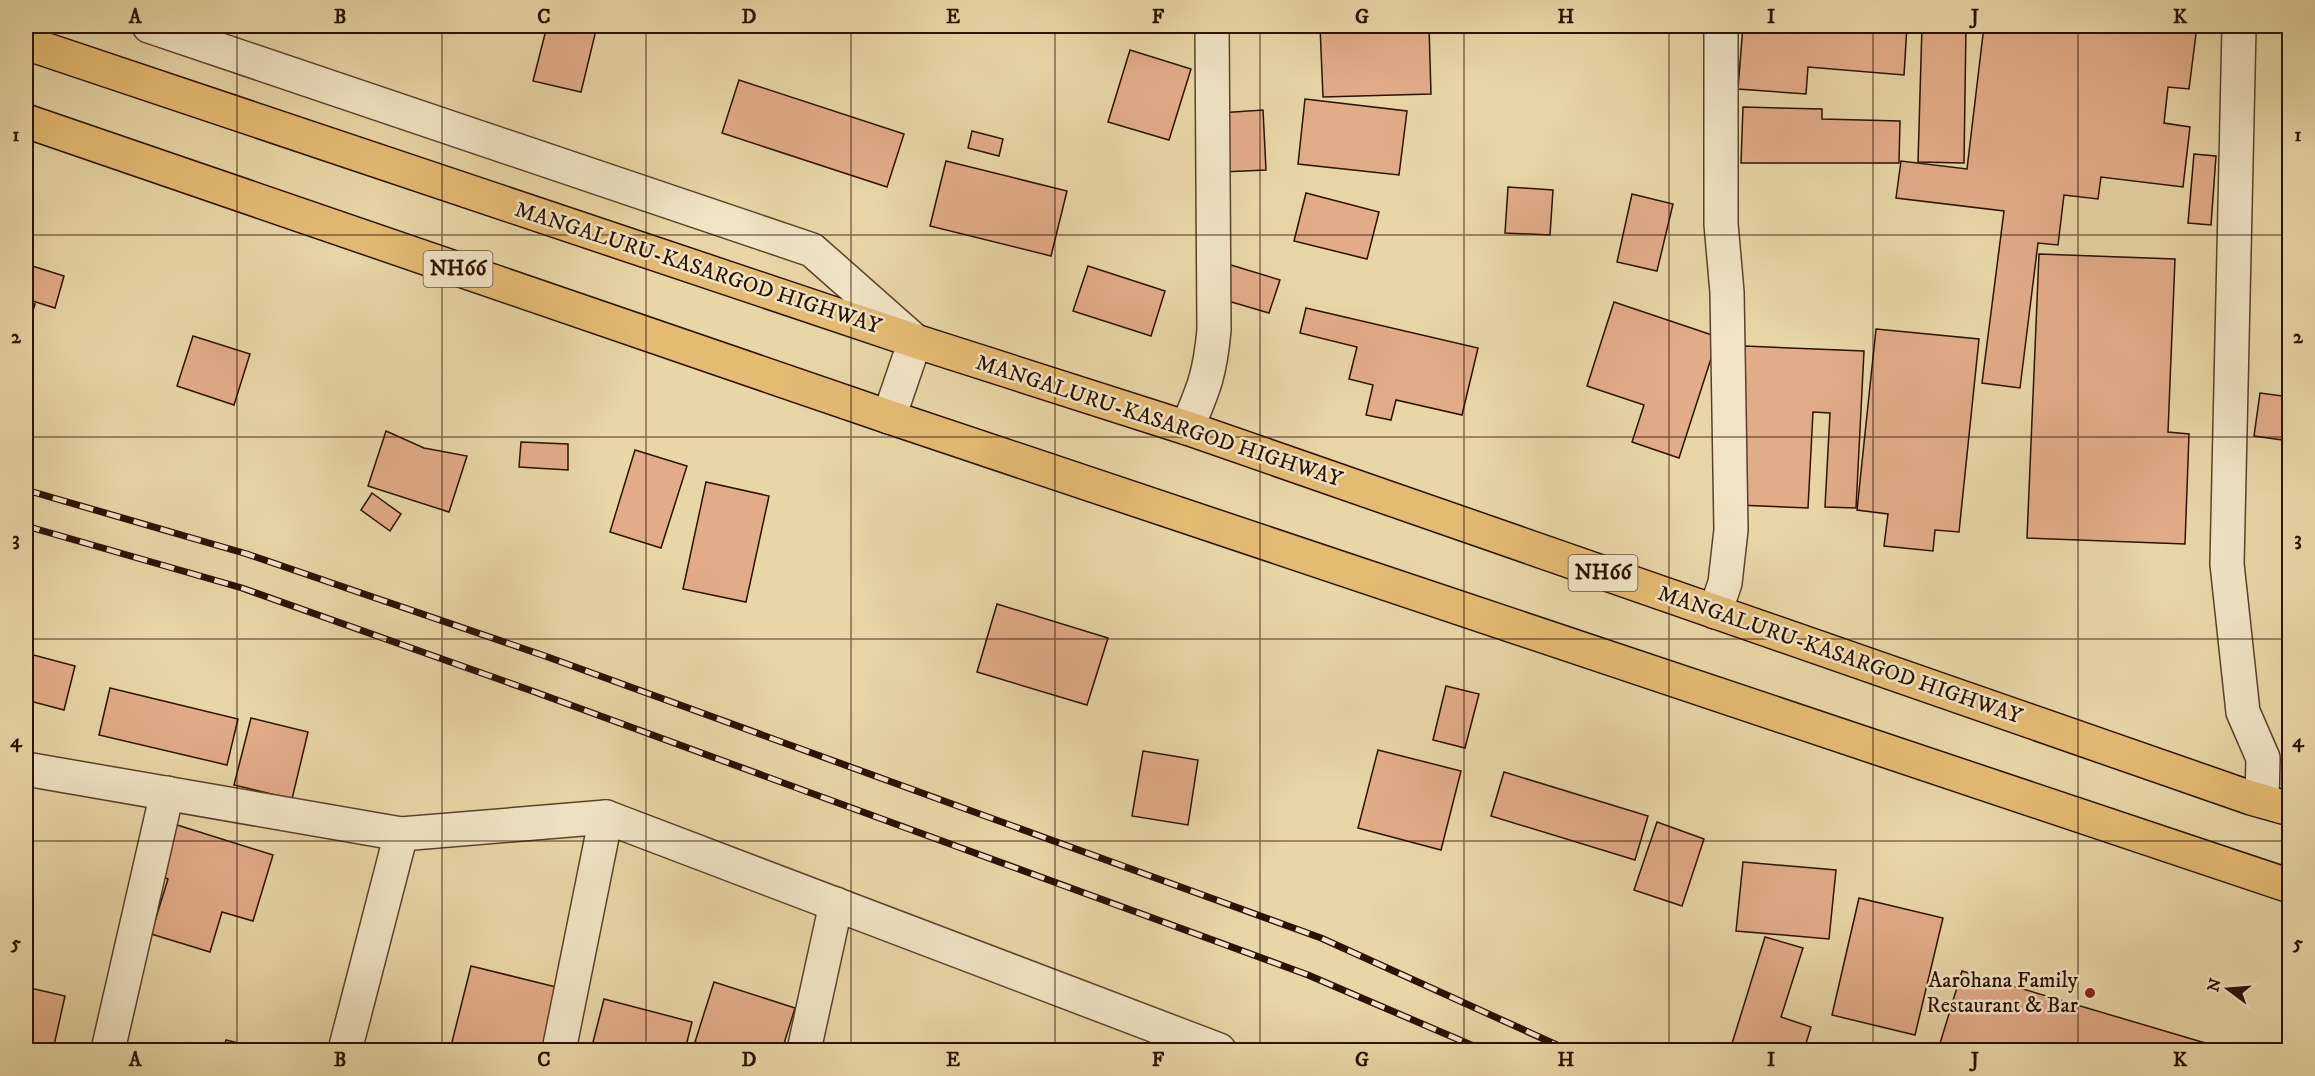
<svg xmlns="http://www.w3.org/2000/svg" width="2315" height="1076" viewBox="0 0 2315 1076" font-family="'IM FELL DW Pica',serif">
<rect width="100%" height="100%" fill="#e8d6a6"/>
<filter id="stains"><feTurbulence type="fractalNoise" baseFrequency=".00333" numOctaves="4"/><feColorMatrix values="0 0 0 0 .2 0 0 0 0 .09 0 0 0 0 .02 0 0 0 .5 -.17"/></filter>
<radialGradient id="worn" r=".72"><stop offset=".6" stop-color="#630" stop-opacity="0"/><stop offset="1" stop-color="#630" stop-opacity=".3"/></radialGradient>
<g fill="#e2ac88" stroke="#2b1100" stroke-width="1.5">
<path d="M547,26H597L581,92L533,81Z"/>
<path d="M1320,26H1429L1431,94L1323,97Z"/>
<path d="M1743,26H1907L1904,75L1808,67L1806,94L1738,89Z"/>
<path d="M1922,26H1966L1964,163L1918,162Z"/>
<path d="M1984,26H2197L2189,89L2168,87L2164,123L2190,127L2183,187L2101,177L2098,199L2064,195L2058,245L2038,243L2020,388L1982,383L2004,211L1896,198L1901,161L1967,169Z"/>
<path d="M1130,50L1191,69L1169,140L1108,122Z"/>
<path d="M739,80L904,134L887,187L722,133Z"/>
<path d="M1305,99L1407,111L1399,175L1298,164Z"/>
<path d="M1743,107L1822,109V119L1900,121L1899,163H1741Z"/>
<path d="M1263,110L1266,170L1222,172L1219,113Z"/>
<path d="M972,131L1003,139L999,156L968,148Z"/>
<path d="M2194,154L2216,156L2211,225L2188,223Z"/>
<path d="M2290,155V185L2284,184Z"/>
<path d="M946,161L1067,191L1051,256L930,226Z"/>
<path d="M1508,187L1553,190L1550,235L1505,233Z"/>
<path d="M1306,193L1379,212L1367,259L1294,241Z"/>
<path d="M1632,194L1673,204L1657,271L1617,262Z"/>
<path d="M2039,254L2175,259L2168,432L2189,434L2185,544L2027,538Z"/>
<path d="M1221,262L1280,280L1269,313L1211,296Z"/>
<path d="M26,264L64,276L55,308L26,299Z"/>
<path d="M1088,266L1165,291L1151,336L1073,311Z"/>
<path d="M26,302L35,304L28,327L26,326Z"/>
<path d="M1614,302L1718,337L1679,458L1632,442L1644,405L1587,386Z"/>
<path d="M1306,308L1478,348L1462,415L1396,400L1391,420L1366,415L1373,385L1349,379L1357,347L1300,333Z"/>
<path d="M1876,329L1979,339L1959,532L1935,530L1933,551L1884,546L1888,514L1857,510Z"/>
<path d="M193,336L250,354L234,405L177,386Z"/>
<path d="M1744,346L1864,351L1856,508L1825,507L1830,413L1813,412L1808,508L1737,505Z"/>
<path d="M2260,393L2290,397V441L2254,436Z"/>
<path d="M386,431L424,448L467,456L449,512L368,486Z"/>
<path d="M521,442L568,444V470L519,467Z"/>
<path d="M635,450L687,466L661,548L610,532Z"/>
<path d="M706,482L769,496L746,602L683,589Z"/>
<path d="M372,493L401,514L390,531L361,510Z"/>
<path d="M997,604L1108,638L1087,705L977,672Z"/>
<path d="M26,653L75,666L64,710L26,700Z"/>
<path d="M1446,686L1479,694L1465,748L1433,740Z"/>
<path d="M110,688L238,719L227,765L99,735Z"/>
<path d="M251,718L308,732L292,799L234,785Z"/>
<path d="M1378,750L1461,771L1441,850L1358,828Z"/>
<path d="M1143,751L1198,760L1188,825L1132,816Z"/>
<path d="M1504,772L1648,816L1635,860L1491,816Z"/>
<path d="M1657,822L1704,839L1682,906L1634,890Z"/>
<path d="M174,824L273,855L253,921L222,912L210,952L151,934L168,879L158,875Z"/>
<path d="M1743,862L1836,870L1829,939L1736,931Z"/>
<path d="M1859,898L1943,918L1915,1035L1832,1015Z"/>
<path d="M1765,937L1803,948L1781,1017L1811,1027L1804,1050H1730Z"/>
<path d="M471,966L560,988L544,1050H450Z"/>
<path d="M1962,971L2229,1050H1938Z"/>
<path d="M714,982L795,1008L782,1050H723L695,1042Z"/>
<path d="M26,987L65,996L53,1050L26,1049Z"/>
<path d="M604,999L692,1022L685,1050H591Z"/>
<path d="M226,1040L267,1050H223Z"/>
</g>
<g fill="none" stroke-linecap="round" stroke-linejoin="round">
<g stroke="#5a422a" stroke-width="36">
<g id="minor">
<path d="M149,26L812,250L915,341L889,417"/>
<path d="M2239,28L2227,564L2243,712L2263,758L2262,799"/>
<path d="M1187,428C1204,388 1210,374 1214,330L1212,26"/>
<path d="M1715,612L1725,583L1731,530L1727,292L1721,224V26"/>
<path d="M26,769L401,834L606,817L1219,1050"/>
<path d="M108,1050L167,793"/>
<path d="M345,1050L401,834"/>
<path d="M559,1050L606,817"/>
<path d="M804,1050L836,904"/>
</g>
</g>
<g stroke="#2b1100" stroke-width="36">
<g id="highway">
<path d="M26,43L915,341L1187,428L2251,798L2290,809"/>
<path d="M26,121L889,417L2290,886"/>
</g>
</g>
<use href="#minor" stroke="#f0e4c5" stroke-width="33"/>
<use href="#highway" stroke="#e4bb73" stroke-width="33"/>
<g stroke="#2b1100" stroke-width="7">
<g id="rail">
<path d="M26,490L247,554L545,656L1321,938L1568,1050"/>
<path d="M26,526L242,588L535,692L1308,975L1483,1050"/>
</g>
</g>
<use href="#rail" stroke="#f0e4c5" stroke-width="4.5" stroke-dasharray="14" stroke-linecap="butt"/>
</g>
<path fill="none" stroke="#2b1100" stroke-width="1.5" stroke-opacity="0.55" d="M237,26V1050M442,26V1050M646,26V1050M851,26V1050M1055,26V1050M1260,26V1050M1464,26V1050M1669,26V1050M1873,26V1050M2078,26V1050M26,235H2290M26,437H2290M26,639H2290M26,841H2290"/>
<circle fill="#8f2418" stroke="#f0e4c5" stroke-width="2" cx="2090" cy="993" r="6"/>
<g text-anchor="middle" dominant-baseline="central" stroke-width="5" stroke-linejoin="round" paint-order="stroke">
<g fill="#f0e4c5" stroke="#66503b" stroke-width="1.5">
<rect x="423.5" y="251" width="69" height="36" rx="4.5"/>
<rect x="1568.5" y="555" width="69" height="36" rx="4.5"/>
</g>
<g font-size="21" font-weight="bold" fill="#2b1100">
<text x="458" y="269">NH66</text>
<text x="1603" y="573">NH66</text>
</g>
<g font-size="22" fill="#2b1100" stroke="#f0e4c5">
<text transform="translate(698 268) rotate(18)">MANGALURU-KASARGOD HIGHWAY</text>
<text transform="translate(1159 421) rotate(18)">MANGALURU-KASARGOD HIGHWAY</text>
<text transform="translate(1840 655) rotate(19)">MANGALURU-KASARGOD HIGHWAY</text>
</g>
<g font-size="22" fill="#2b1100" stroke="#f0e4c5" text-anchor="end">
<text x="2078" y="980">Aarohana Family<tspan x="2078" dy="25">Restaurant &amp; Bar</tspan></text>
</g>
</g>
<rect width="2315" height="1076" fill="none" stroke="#e8d6a6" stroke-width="66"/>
<g transform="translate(2228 989) rotate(286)" stroke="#f0e4c5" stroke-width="4.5" paint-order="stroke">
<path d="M0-4.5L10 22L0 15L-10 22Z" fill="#2b1100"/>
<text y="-9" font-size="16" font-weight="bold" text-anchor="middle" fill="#2b1100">N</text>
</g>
<rect x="33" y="33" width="2249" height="1010" fill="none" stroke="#2b1100" stroke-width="2"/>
<g font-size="20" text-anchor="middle" font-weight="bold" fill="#2b1100">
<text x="135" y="23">A</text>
<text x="340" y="23">B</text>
<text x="544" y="23">C</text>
<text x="749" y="23">D</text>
<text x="953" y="23">E</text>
<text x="1158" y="23">F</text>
<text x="1362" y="23">G</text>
<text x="1566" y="23">H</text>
<text x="1771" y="23">I</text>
<text x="1975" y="23">J</text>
<text x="2180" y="23">K</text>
<text x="16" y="141">1</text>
<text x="2298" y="141">1</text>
<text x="16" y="343">2</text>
<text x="2298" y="343">2</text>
<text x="16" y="545">3</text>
<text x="2298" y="545">3</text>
<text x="16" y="747">4</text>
<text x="2298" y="747">4</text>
<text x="16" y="949">5</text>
<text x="2298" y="949">5</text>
<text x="135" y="1066">A</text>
<text x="340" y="1066">B</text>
<text x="544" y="1066">C</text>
<text x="749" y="1066">D</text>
<text x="953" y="1066">E</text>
<text x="1158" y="1066">F</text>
<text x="1362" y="1066">G</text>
<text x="1566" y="1066">H</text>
<text x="1771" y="1066">I</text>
<text x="1975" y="1066">J</text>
<text x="2180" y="1066">K</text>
</g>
<rect width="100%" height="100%" filter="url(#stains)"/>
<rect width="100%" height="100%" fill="url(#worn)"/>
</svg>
